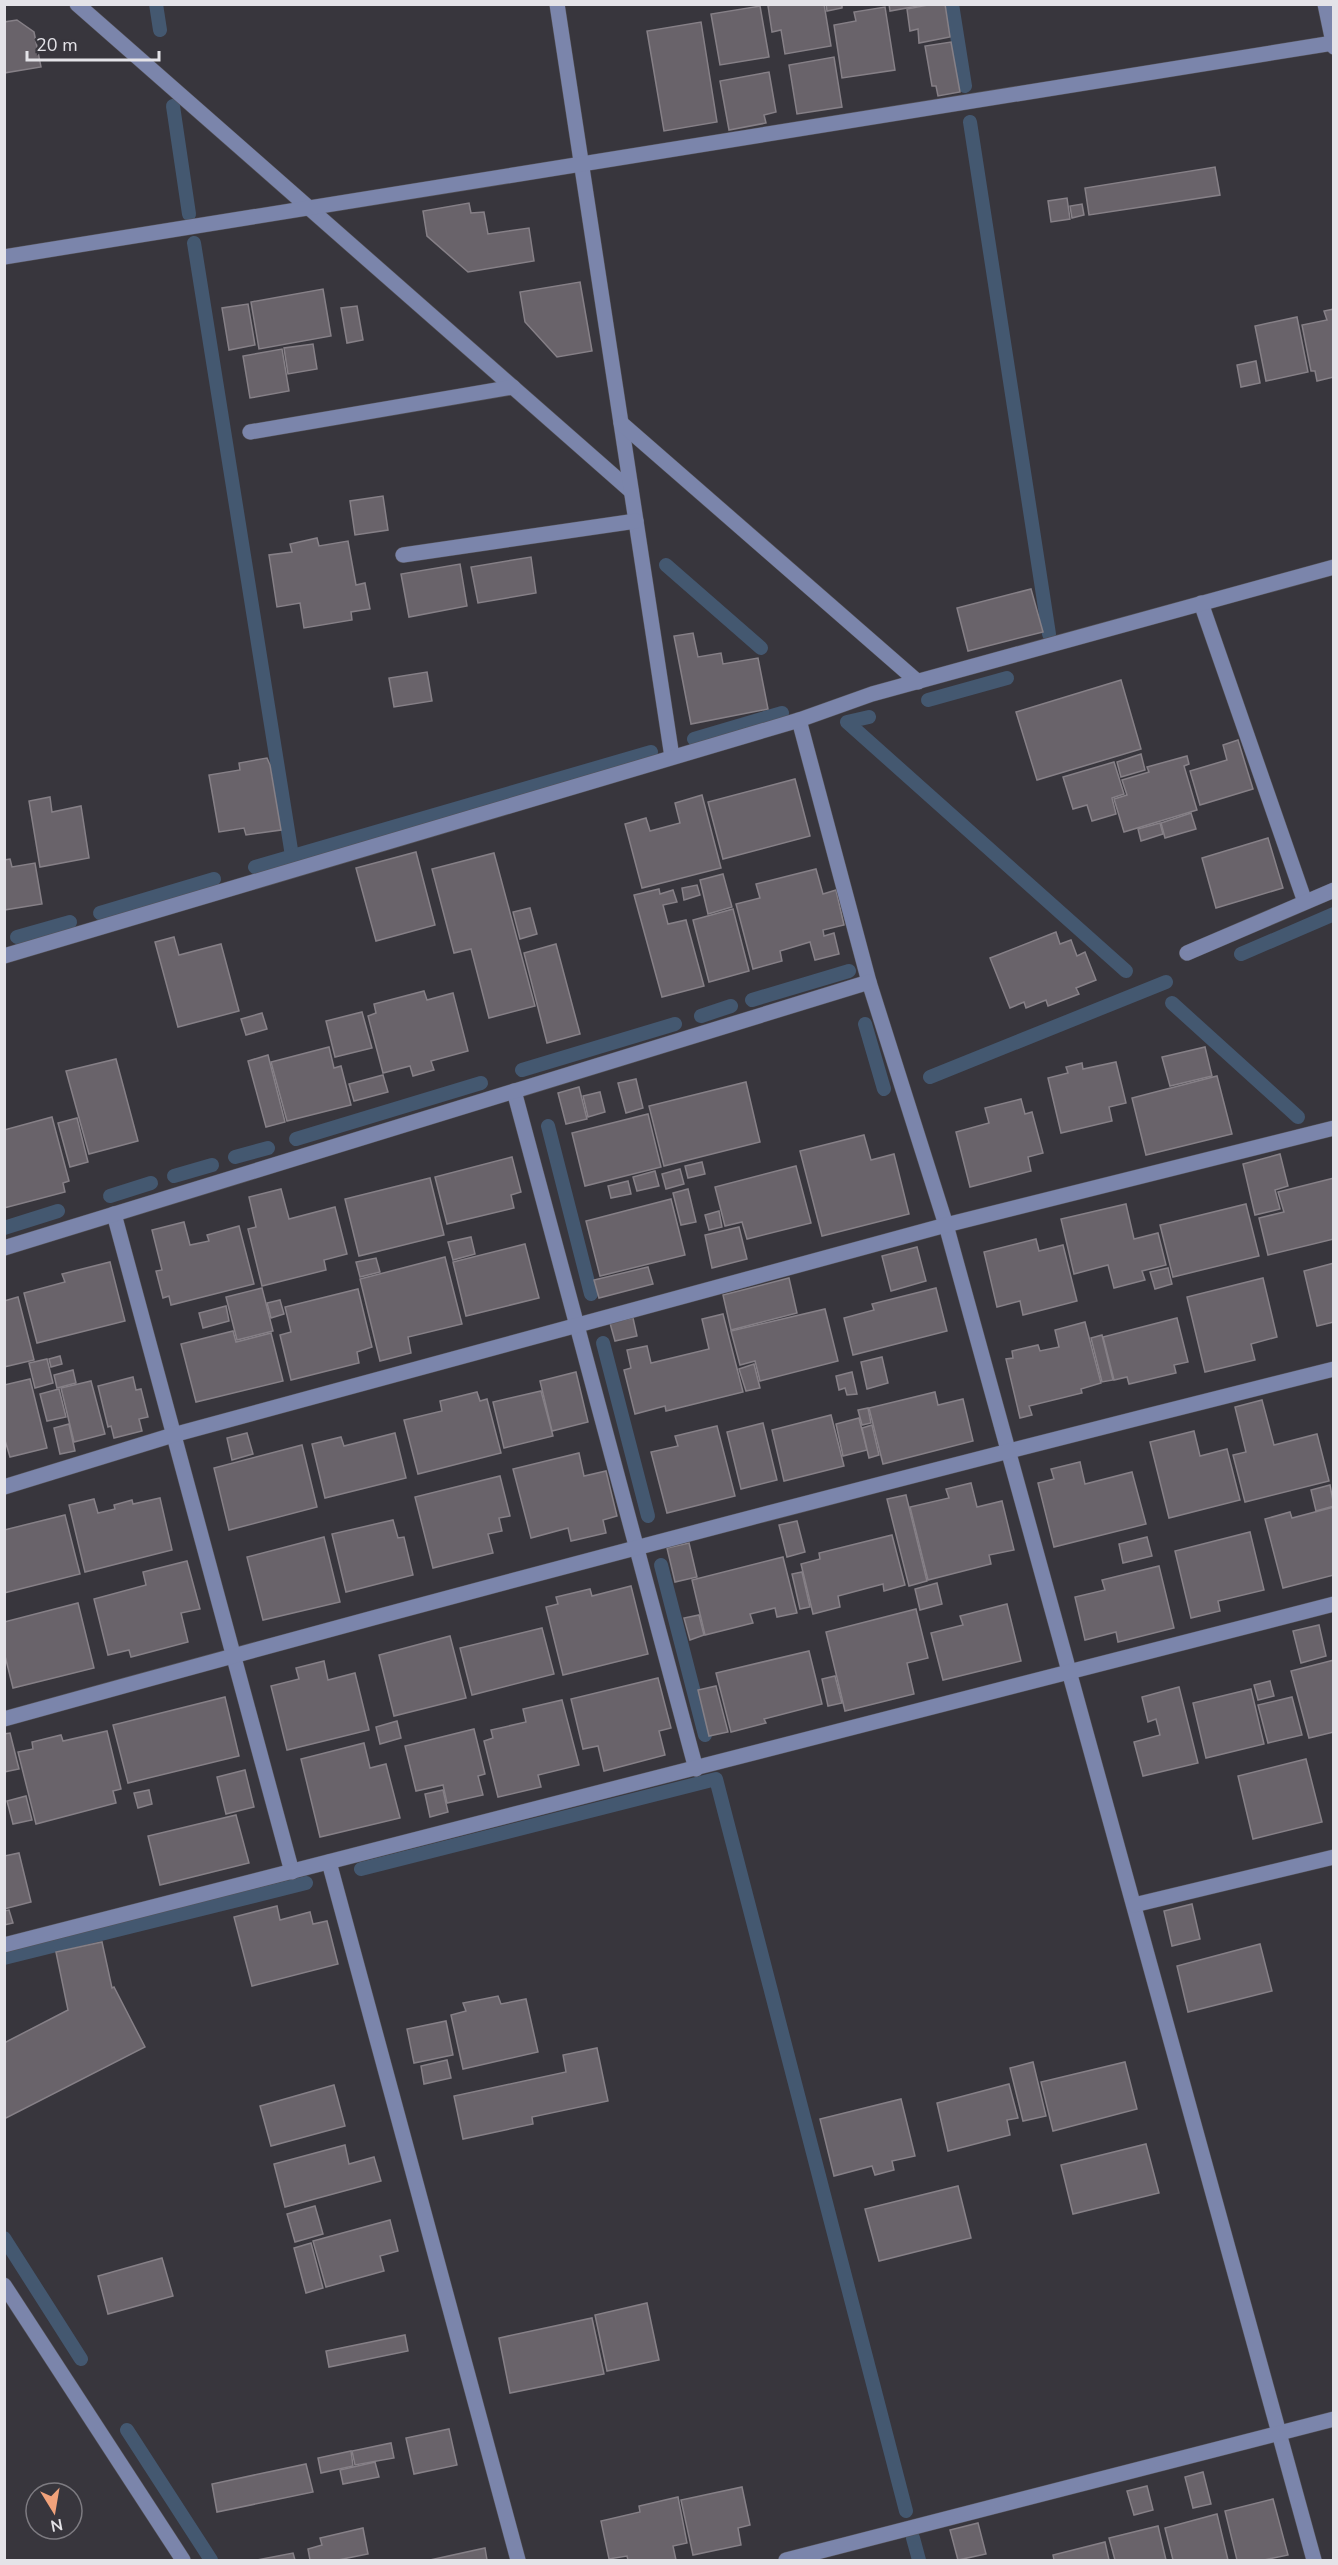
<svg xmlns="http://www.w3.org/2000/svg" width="1338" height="2565" viewBox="0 0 1338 2565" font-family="'Nunito Sans',sans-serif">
<rect width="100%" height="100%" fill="#38363d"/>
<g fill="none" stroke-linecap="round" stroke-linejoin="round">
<g stroke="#445870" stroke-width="14">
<path d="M156,4L160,30"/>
<path d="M952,4L965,86"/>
<path d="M173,106L189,214"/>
<path d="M970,122L1049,634"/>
<path d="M194,243L292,856"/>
<path d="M666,565L761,648"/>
<path d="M928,700L1007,678"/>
<path d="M869,717L847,722L1126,971"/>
<path d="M694,739L782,713"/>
<path d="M255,867L651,752"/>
<path d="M100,913L214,879"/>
<path d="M17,937L70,922"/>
<path d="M1241,954L1334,914"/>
<path d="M752,1000L849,971"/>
<path d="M1172,1003L1298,1117"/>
<path d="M701,1016L731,1006"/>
<path d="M865,1024L884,1089"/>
<path d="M522,1070L675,1024"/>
<path d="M930,1077L1166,982"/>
<path d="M548,1126L591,1294"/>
<path d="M296,1139L481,1083"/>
<path d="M235,1157L268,1148"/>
<path d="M174,1176L212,1165"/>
<path d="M110,1196L151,1183"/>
<path d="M4,1228L58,1211"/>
<path d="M603,1343L648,1516"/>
<path d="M661,1565L705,1735"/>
<path d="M361,1869L716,1779L906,2511"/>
<path d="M4,1958L306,1883"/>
<path d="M4,2238L81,2359"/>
<path d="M127,2430L211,2560"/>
<path d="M913,2538L919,2560"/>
</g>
</g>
<g fill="#69636a" stroke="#868087" stroke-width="1.5">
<path d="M774,4H824L831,46L785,54L781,30L772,32L768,6Z"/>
<path d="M826,4H842V8L827,11Z"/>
<path d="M889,4H929L890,11Z"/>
<path d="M933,4H945L950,37L919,43L918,29L910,31L907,9Z"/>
<path d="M760,6L769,57L720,65L711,14Z"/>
<path d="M885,7L895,70L842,78L834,25L856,21L854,12Z"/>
<path d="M17,20L34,32L41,67L4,73V22Z"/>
<path d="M701,22L717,122L664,131L647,31Z"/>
<path d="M951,42L960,92L938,96L936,86H932L925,46Z"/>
<path d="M834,57L842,107L797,114L789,65Z"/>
<path d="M769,72L776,112L764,115L766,123L729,130L720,81Z"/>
<path d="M1215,167L1220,195L1089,215L1085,188Z"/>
<path d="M1067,198L1070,219L1051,222L1048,201Z"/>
<path d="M469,203L471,213L484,212L488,234L529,228L534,261L468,272L427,236L423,211Z"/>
<path d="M1082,204L1084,215L1072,218L1070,206Z"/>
<path d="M580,282L592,351L557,357L525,322L520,292Z"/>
<path d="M323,289L331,336L259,349L251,302Z"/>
<path d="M248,304L255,345L229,350L222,308Z"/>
<path d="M357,306L363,340L347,343L341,308Z"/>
<path d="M1334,309V377L1317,381L1315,371H1311L1302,325L1327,320L1324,311Z"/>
<path d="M1297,317L1308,372L1266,381L1255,326Z"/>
<path d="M313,344L317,369L288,374L284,348Z"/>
<path d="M282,349L289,391L250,398L243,356Z"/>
<path d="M1256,361L1260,383L1241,387L1237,365Z"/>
<path d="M383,496L388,530L355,535L350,501Z"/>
<path d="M317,538L319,546L348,541L356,585L365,583L370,609L351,612L352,620L304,628L300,603L277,607L269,555L292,552L290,544Z"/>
<path d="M531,557L536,593L478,603L471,567Z"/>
<path d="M460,564L467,606L409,617L401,574Z"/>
<path d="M1031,589L1043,632L968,651L957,608Z"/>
<path d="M693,633L698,657L721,653L723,664L758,658L768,709L691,724L674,636Z"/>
<path d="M427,672L432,701L394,707L389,678Z"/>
<path d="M1121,680L1141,749L1037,780L1016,712Z"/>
<path d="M1238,740L1253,789L1200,805L1190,771L1227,760L1223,745Z"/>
<path d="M1141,754L1145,770L1121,777L1117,762Z"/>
<path d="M1187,756L1189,764L1184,766L1197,810L1124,832L1114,799L1127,795L1122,780L1149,772L1147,767Z"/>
<path d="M267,758L270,765L281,830L246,835L244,828L219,832L209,775L240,770L239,763Z"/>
<path d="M1114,762L1124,794L1112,798L1116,814L1092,821L1087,805L1073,809L1063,777Z"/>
<path d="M795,779L810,836L723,859L708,802Z"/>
<path d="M702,795L721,868L642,888L625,824L646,818L650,831L680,823L675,803Z"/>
<path d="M50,797L52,812L81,806L89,858L40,867L29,801Z"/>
<path d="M1191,813L1196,829L1165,838L1161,823Z"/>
<path d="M1160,823L1163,834L1141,841L1138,829Z"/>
<path d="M1268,838L1283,888L1216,908L1202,858Z"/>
<path d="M416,852L435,925L376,941L356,868Z"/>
<path d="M494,853L535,1006L489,1018L471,949L454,953L432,869Z"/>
<path d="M10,859L12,867L35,863L42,904L4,910V860Z"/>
<path d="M816,869L823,894L836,890L844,925L823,930L824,936L834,933L839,954L815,960L810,942L780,951L782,961L753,969L736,904L760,898L756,884Z"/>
<path d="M723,874L732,907L708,914L700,880Z"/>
<path d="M697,885L700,895L684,900L682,888Z"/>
<path d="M659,889L660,894L673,890L677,902L663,905L668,924L686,920L704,986L662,997L634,895Z"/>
<path d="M530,908L537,934L520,939L513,912Z"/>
<path d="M733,909L749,971L709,982L693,920Z"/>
<path d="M1056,932L1060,944L1071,940L1077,956L1085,952L1096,980L1076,988L1079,994L1048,1006L1046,1000L1026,1008L1024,1002L1010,1008L990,958Z"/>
<path d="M174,937L179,955L221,944L239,1011L178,1027L155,942Z"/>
<path d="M556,944L580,1034L547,1043L524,953Z"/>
<path d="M424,991L427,1000L453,993L468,1051L431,1061L434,1070L413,1076L410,1066L383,1073L368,1016L376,1013L374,1004Z"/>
<path d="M362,1012L372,1048L335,1057L326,1021Z"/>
<path d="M262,1013L267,1029L246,1035L241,1019Z"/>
<path d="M329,1047L334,1068L341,1066L351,1105L287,1121L271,1062Z"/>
<path d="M1205,1047L1212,1076L1170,1086L1162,1057Z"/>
<path d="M268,1055L285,1122L266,1127L248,1061Z"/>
<path d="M116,1059L138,1141L89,1154L66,1071Z"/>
<path d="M1116,1062L1126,1103L1109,1107L1112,1121L1061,1133L1048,1078L1068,1073L1066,1067L1082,1063L1083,1069Z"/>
<path d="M383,1075L388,1092L354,1101L349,1084Z"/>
<path d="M1217,1076L1232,1134L1146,1155L1132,1098Z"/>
<path d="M636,1079L643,1108L626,1113L618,1083Z"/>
<path d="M746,1082L760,1142L664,1166L649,1106Z"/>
<path d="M579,1087L587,1119L566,1124L558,1093Z"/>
<path d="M600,1092L605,1112L588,1117L583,1096Z"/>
<path d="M1021,1099L1025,1114L1032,1112L1043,1153L1028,1157L1031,1171L970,1187L956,1132L989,1123L985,1108Z"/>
<path d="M648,1114L661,1167L585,1186L572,1133Z"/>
<path d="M52,1117L69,1181L63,1183L65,1192L4,1208V1130Z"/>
<path d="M77,1118L88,1162L70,1167L58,1123Z"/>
<path d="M864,1135L871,1160L894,1154L909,1214L822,1236L800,1151Z"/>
<path d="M1280,1154L1288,1186L1275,1190L1280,1209L1255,1215L1243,1164Z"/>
<path d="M512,1157L521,1192L511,1195L514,1208L447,1224L435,1177Z"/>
<path d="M702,1162L705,1174L688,1178L685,1166Z"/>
<path d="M796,1166L811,1223L747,1239L742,1222L725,1226L715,1187Z"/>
<path d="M680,1169L684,1184L666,1189L662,1174Z"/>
<path d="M655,1171L659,1186L637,1191L633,1177Z"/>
<path d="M430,1178L444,1235L359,1256L345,1199Z"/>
<path d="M1334,1178V1239L1268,1255L1259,1218L1284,1212L1278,1192Z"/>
<path d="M628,1181L631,1194L611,1198L608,1186Z"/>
<path d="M281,1189L289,1219L335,1207L347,1254L324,1260L326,1270L262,1286L248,1229L256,1227L249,1197Z"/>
<path d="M688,1189L696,1222L681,1225L673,1193Z"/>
<path d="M671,1199L685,1255L600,1276L586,1221Z"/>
<path d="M1126,1204L1134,1239L1158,1233L1166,1265L1142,1271L1145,1280L1114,1288L1108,1265L1074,1274L1061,1219Z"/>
<path d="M1246,1204L1259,1256L1173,1277L1160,1225Z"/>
<path d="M719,1211L722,1227L709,1230L705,1215Z"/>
<path d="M184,1222L190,1245L209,1241L207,1235L239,1226L254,1284L171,1305L169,1296L163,1298L156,1271L162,1270L152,1230Z"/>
<path d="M739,1227L747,1259L712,1268L705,1235Z"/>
<path d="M471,1237L475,1254L453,1260L448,1242Z"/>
<path d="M1036,1239L1039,1251L1063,1245L1077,1301L1023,1315L1020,1301L997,1307L984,1252Z"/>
<path d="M525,1244L539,1298L466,1316L453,1262Z"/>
<path d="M917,1247L926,1281L891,1291L882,1256Z"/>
<path d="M445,1257L462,1324L408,1337L411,1353L380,1361L360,1279Z"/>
<path d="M376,1258L380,1272L360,1277L356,1262Z"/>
<path d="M110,1262L125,1321L37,1343L24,1293L65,1282L62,1274Z"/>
<path d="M1334,1263V1322L1317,1326L1304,1271Z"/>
<path d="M648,1267L653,1284L599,1298L594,1280Z"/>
<path d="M1168,1268L1172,1284L1155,1289L1150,1272Z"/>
<path d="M789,1278L797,1313L731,1330L723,1295Z"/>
<path d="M1263,1278L1277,1337L1251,1344L1255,1360L1205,1372L1187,1297Z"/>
<path d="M262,1288L273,1331L237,1340L226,1297Z"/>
<path d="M936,1288L947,1331L853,1355L844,1318L874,1310L872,1304Z"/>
<path d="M358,1289L372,1347L357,1352L359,1363L291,1380L280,1335L291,1332L285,1307Z"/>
<path d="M18,1297L34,1360L4,1367V1301Z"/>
<path d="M280,1300L284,1314L271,1318L267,1303Z"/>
<path d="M226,1306L229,1321L203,1328L199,1313Z"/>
<path d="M825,1309L838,1361L760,1381L755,1361L740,1365L731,1331Z"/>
<path d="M723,1314L743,1392L666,1411L665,1406L635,1414L624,1370L631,1368L627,1350L647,1346L651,1363L709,1349L702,1319Z"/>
<path d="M633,1318L637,1336L615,1341L610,1323Z"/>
<path d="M1177,1318L1188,1362L1174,1365L1176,1373L1129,1384L1127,1377L1114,1380L1103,1337Z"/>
<path d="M1085,1322L1101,1383L1081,1389L1082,1393L1029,1406L1032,1415L1020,1418L1006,1359L1013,1358L1012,1351L1038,1345L1040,1351L1059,1347L1055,1330Z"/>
<path d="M233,1331L236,1342L271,1333L283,1381L196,1402L181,1344Z"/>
<path d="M1102,1335L1113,1380L1102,1382L1091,1338Z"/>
<path d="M60,1356L62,1364L51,1367L49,1359Z"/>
<path d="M882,1357L888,1383L867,1389L861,1362Z"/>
<path d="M47,1359L53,1383L35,1388L29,1363Z"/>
<path d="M754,1364L760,1388L746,1391L739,1369Z"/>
<path d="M73,1370L76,1383L57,1388L54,1375Z"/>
<path d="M576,1372L588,1422L552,1431L540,1381Z"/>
<path d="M852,1372L857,1394L847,1395L845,1388L839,1390L836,1376Z"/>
<path d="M133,1377L136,1390L141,1389L148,1417L139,1419L142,1431L114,1438L111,1426L108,1427L98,1386Z"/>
<path d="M30,1379L47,1448L10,1457L4,1437V1385Z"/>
<path d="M91,1381L105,1434L74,1442L61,1388Z"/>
<path d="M59,1389L66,1417L47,1421L40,1394Z"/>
<path d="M541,1391L553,1436L504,1448L493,1402Z"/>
<path d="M477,1392L480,1401L487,1399L501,1453L418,1474L404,1420L442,1411L440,1401Z"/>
<path d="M935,1392L938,1405L963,1399L973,1441L883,1464L869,1408Z"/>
<path d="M1262,1400L1274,1445L1317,1434L1329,1481L1245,1502L1233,1455L1246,1452L1235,1407Z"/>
<path d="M868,1408L871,1423L862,1425L858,1410Z"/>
<path d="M831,1415L844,1466L784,1481L772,1430Z"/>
<path d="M859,1418L867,1450L843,1456L836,1424Z"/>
<path d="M763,1423L777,1480L741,1489L727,1432Z"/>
<path d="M69,1424L75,1451L60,1454L54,1428Z"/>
<path d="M872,1425L879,1455L869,1458L862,1428Z"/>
<path d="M717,1426L735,1496L667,1513L651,1452L678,1446L675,1436Z"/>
<path d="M1194,1431L1200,1456L1227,1449L1240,1500L1169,1518L1150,1442Z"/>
<path d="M247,1433L253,1454L232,1460L227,1438Z"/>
<path d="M395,1433L406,1478L325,1498L312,1444L341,1437L344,1446Z"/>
<path d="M302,1445L317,1507L229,1530L214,1468Z"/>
<path d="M579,1453L584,1476L606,1471L617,1516L603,1520L606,1533L571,1541L568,1528L531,1538L513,1469Z"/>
<path d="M1080,1462L1085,1484L1132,1472L1146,1524L1054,1547L1038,1483L1054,1479L1051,1469Z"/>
<path d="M500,1476L510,1516L499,1518L502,1531L488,1534L493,1553L433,1568L415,1497Z"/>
<path d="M971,1483L977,1507L1002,1501L1014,1550L989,1555L991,1564L928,1580L910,1507L949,1498L946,1489Z"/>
<path d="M1330,1485L1334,1506L1316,1511L1311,1490Z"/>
<path d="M906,1495L927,1581L909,1586L887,1499Z"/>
<path d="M160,1498L172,1550L85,1572L69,1505L94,1499L98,1513L115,1509L114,1505L132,1500L133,1504Z"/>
<path d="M1334,1507V1575L1283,1588L1265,1519L1290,1512L1292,1518Z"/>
<path d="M65,1515L80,1574L4,1593V1530Z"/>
<path d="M393,1520L398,1538L404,1537L413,1575L346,1592L332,1534Z"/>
<path d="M797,1521L805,1552L787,1557L779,1525Z"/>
<path d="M1250,1532L1264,1590L1218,1601L1220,1611L1191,1618L1175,1551Z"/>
<path d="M892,1535L905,1585L884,1591L883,1584L838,1596L840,1607L813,1614L801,1564L820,1559L819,1553Z"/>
<path d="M324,1537L340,1602L263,1620L247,1557Z"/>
<path d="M1147,1537L1152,1556L1123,1563L1119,1544Z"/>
<path d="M689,1543L697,1577L675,1582L667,1548Z"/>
<path d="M783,1557L797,1613L777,1617L775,1608L750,1614L753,1623L705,1635L692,1580Z"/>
<path d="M187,1561L200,1609L181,1613L188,1642L131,1657L129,1650L108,1655L94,1599L146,1585L143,1572Z"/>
<path d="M1159,1566L1174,1628L1118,1642L1116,1632L1085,1640L1075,1597L1105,1590L1102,1580Z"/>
<path d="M802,1572L810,1607L800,1609L792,1574Z"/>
<path d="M937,1583L942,1604L920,1610L915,1589Z"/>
<path d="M631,1586L648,1654L563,1675L546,1607L558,1604L556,1597L590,1589L592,1596Z"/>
<path d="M78,1603L94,1668L13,1688L4,1652V1622Z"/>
<path d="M1007,1604L1021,1661L943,1680L931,1633L963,1625L960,1616Z"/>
<path d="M916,1609L928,1658L907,1663L914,1694L845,1711L826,1632Z"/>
<path d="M699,1615L704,1635L690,1640L684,1618Z"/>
<path d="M1319,1625L1326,1656L1301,1663L1293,1631Z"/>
<path d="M542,1628L554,1674L472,1695L460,1648Z"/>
<path d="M450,1636L466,1698L394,1716L379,1655Z"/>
<path d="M809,1651L822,1704L764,1719L766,1723L731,1732L716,1673Z"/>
<path d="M1334,1660V1732L1309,1738L1291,1671Z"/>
<path d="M324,1661L328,1680L355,1673L369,1730L287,1750L271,1686L299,1679L296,1668Z"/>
<path d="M835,1676L842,1703L828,1706L822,1679Z"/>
<path d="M658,1678L671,1728L659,1731L665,1755L604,1771L598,1746L583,1749L571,1699Z"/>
<path d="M1270,1681L1274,1696L1258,1700L1254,1685Z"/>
<path d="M716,1686L728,1732L709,1736L698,1690Z"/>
<path d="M1179,1687L1198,1763L1143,1776L1134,1742L1160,1735L1156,1719L1148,1722L1142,1697Z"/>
<path d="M1251,1689L1264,1744L1206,1758L1193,1703Z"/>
<path d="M225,1697L239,1756L128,1783L113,1725Z"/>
<path d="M1292,1697L1302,1735L1268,1743L1258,1705Z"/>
<path d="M562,1700L579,1765L538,1775L541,1787L498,1797L484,1741L493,1738L491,1730L526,1722L523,1709Z"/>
<path d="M397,1721L401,1738L380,1744L376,1727Z"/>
<path d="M474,1729L485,1774L478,1776L483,1795L447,1803L443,1785L416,1791L405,1746Z"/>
<path d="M107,1731L121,1789L113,1791L116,1803L36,1824L18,1752L33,1749L32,1742L61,1735L63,1741Z"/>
<path d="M10,1733L19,1769L4,1772V1734Z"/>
<path d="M364,1743L370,1768L386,1764L400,1818L320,1837L301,1759Z"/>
<path d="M1306,1759L1322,1822L1253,1839L1238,1776Z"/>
<path d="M245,1770L254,1807L226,1814L217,1777Z"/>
<path d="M149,1790L152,1804L138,1808L134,1793Z"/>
<path d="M443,1790L448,1812L430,1817L425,1794Z"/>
<path d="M26,1796L32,1820L13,1824L7,1801Z"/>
<path d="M236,1815L249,1863L160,1885L148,1836Z"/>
<path d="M19,1853L31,1902L4,1909V1856Z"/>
<path d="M1192,1904L1200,1939L1172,1946L1164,1911Z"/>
<path d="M277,1906L280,1920L310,1912L313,1924L327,1921L338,1964L252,1986L234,1917Z"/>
<path d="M9,1910L13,1923L4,1925V1911Z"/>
<path d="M102,1942L112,1988L114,1987L145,2047L4,2119V2043L68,2010L56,1952Z"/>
<path d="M1260,1944L1272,1991L1188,2012L1177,1966Z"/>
<path d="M498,1996L501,2004L526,1999L538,2052L463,2069L451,2015L466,2011L463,2003Z"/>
<path d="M446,2021L453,2055L414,2063L407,2029Z"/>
<path d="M597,2048L608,2101L532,2117L533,2124L463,2139L454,2096L566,2072L563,2055Z"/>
<path d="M447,2060L451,2078L424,2084L421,2066Z"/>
<path d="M1033,2062L1046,2116L1023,2121L1010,2068Z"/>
<path d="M1125,2062L1137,2109L1053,2131L1041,2082Z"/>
<path d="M1009,2084L1018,2118L1007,2120L1010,2135L948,2151L937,2103Z"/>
<path d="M334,2085L345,2126L271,2146L260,2106Z"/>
<path d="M901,2099L915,2156L892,2161L894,2170L875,2175L872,2166L834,2176L820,2119Z"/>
<path d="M1146,2144L1159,2193L1073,2214L1061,2165Z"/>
<path d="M345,2145L349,2164L374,2157L381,2181L285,2207L274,2164Z"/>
<path d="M958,2186L971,2238L879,2261L865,2209Z"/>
<path d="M315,2206L323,2234L295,2242L287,2214Z"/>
<path d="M390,2220L398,2251L380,2256L384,2271L326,2287L313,2241Z"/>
<path d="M311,2243L323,2288L306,2293L294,2248Z"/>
<path d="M162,2258L173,2296L108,2314L98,2276Z"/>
<path d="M647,2303L659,2360L607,2371L595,2315Z"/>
<path d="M592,2318L604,2374L510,2393L499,2338Z"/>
<path d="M405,2335L408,2351L329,2367L326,2351Z"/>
<path d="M449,2429L457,2465L414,2474L406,2438Z"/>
<path d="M391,2443L394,2458L355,2465L352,2451Z"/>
<path d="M351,2451L353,2466L321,2473L318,2458Z"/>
<path d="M375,2462L379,2477L343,2484L340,2470Z"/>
<path d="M306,2464L313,2492L217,2512L212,2484Z"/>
<path d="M1203,2472L1211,2504L1193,2508L1185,2477Z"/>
<path d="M1147,2486L1153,2510L1134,2515L1127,2491Z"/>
<path d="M742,2487L750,2525L738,2528L741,2545L693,2555L681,2500Z"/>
<path d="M678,2497L687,2543L673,2546L676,2560H628L627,2556L609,2559L601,2521L640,2512L639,2506Z"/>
<path d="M1273,2499L1288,2555L1264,2560H1237L1225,2511Z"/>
<path d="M1217,2514L1228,2560H1173L1165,2528Z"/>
<path d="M978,2523L986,2554L958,2560L950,2530Z"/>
<path d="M1158,2526L1166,2560H1115L1109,2538Z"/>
<path d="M363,2528L368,2554L338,2560H310L308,2549L322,2545L320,2538Z"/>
<path d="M1105,2542L1109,2560H1054L1053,2555Z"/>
<path d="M485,2548L487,2560H430Z"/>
<path d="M293,2553L295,2560H257Z"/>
</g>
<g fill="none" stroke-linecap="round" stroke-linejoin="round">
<g stroke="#545258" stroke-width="16">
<g id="minor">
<path d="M77,4L631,491"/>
<path d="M557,4L672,757"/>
<path d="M1325,4L1334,47"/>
<path d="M4,257L1333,43"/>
<path d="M621,423L918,682"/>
<path d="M250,432L513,387"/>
<path d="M403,555L636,521"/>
<path d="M1201,603L1305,902"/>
<path d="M799,720L869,982L946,1225L1314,2560"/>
<path d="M1187,953L1334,890"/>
<path d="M4,956L799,720L872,694L1334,567"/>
<path d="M514,1091L696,1769"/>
<path d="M114,1214L292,1872"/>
<path d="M4,1248L869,982"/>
<path d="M4,1487L173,1435L946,1225L1334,1128"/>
<path d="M4,1719C446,1596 889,1480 1334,1369"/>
<path d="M329,1862L518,2560"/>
<path d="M1134,1905L1334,1857"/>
<path d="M4,1945L1334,1604"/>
<path d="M4,2285L183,2560"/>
<path d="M786,2560L1334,2419"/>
</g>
</g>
<use href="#minor" stroke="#7b85ab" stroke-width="15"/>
</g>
<rect width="1338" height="2565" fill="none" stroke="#e4e3e8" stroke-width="12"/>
<g transform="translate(54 2511) rotate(169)"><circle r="28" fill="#38363d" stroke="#7d7b81" stroke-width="1.5"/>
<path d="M0-4.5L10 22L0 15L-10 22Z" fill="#f1a27b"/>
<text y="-9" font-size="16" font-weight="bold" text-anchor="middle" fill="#e4e3e8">N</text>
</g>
<path d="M27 51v9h132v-9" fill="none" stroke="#e4e3e8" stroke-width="3"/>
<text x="36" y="51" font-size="18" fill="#e4e3e8" stroke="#38363d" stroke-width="4.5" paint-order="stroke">20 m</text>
</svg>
